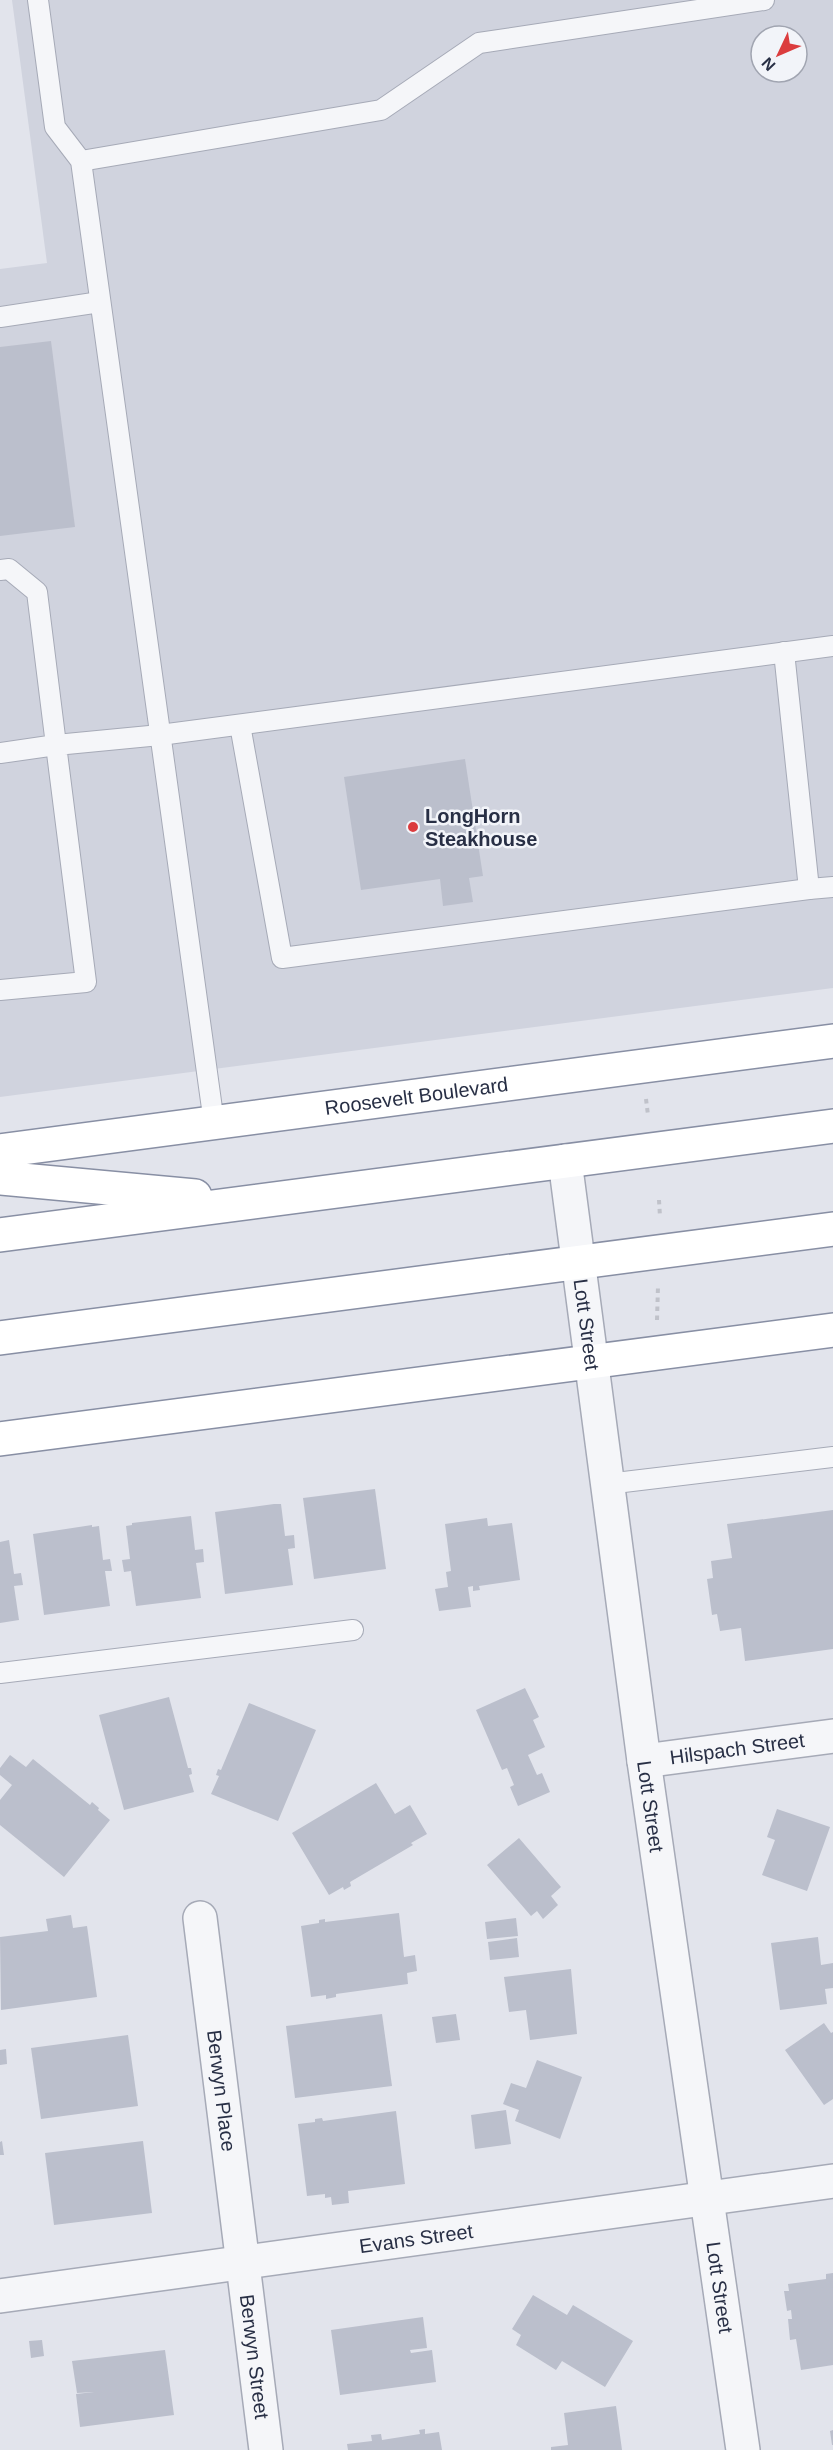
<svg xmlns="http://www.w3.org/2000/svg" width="833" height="2450" viewBox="0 0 833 2450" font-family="Helvetica,sans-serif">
<rect width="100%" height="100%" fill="#e2e4ec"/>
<path fill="#d0d3de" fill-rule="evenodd" d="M12,0H833V988L0,1097V269L47,263ZM761,36H797V72H761Z"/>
<g fill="#bbbfcc">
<path d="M51,341L75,527L0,536V347Z"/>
<path d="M465,759L483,876L469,878L473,902L443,906L440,879L361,890L344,777Z"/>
<path d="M375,1489L386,1569L314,1579L303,1498Z"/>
<path d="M274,1504H281L285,1536L294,1535L295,1548L288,1549L293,1585L225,1594L215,1512Z"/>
<path d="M833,1510V1649L745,1661L741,1628L720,1631L717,1614L712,1615L707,1579L713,1578L711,1561L732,1558L727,1524Z"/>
<path d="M191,1516L195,1550L203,1549L204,1562L196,1563L201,1598L136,1606L131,1571L124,1572L122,1560L130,1559L126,1526L132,1525V1523Z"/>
<path d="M487,1518L488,1526L512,1523L520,1580L479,1586L480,1590L473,1591V1586L468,1587L471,1607L439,1611L435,1589L448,1587L446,1572L451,1571L445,1524Z"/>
<path d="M92,1525V1527L99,1526L103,1560L110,1559L112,1571H105L110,1606L44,1615L33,1534Z"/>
<path d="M9,1540L14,1574L21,1573L23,1585L14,1586L19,1620L0,1623V1542Z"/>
<path d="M525,1688L539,1717L533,1720L545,1747L528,1755L537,1775L542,1773L550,1792L518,1806L510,1787L514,1785L507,1768L502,1770L476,1710Z"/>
<path d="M169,1697L188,1768H191L192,1774L189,1775L194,1792L124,1810L99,1715Z"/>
<path d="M249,1703L316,1730L278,1821L211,1794L219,1776L216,1775L218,1769L221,1770Z"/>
<path d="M10,1755L26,1767L33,1759L90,1805L92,1802L99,1808L98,1810L110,1820L64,1877L0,1825V1800L12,1785L0,1775V1768Z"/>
<path d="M376,1783L395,1814L410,1805L427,1834L411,1843L413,1845L350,1882L351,1886L344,1890L343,1887L329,1895L292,1833Z"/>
<path d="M777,1809L830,1827L807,1891L762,1875L775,1840L767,1837Z"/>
<path d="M519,1838L561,1887L551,1896L558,1905L543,1919L537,1911L531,1916L487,1865Z"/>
<path d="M399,1913L404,1957L415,1955L417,1971L407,1973L408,1984L336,1994V1997L326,1999V1995L311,1997L301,1926L319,1923V1920L325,1919V1922Z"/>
<path d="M71,1915L73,1928L87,1926L97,1997L1,2010L0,1937L48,1931L46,1919Z"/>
<path d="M516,1918L518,1936L487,1939L485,1922Z"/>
<path d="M818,1937L821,1965L833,1963V1988L825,1989L827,2004L780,2010L771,1943Z"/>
<path d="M517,1938L519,1957L490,1960L488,1942Z"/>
<path d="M571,1969L577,2034L530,2040L526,2010L509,2012L504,1977Z"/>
<path d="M382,2014L392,2086L295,2098L286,2026Z"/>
<path d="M456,2014L460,2040L436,2043L432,2017Z"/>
<path d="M824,2023L831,2033L833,2032V2099L824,2105L785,2050Z"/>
<path d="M128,2035L138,2106L41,2119L31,2048Z"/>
<path d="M6,2049L7,2064L0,2065V2050Z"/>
<path d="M537,2060L582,2077L560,2139L515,2121L519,2110L503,2104L511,2083L526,2088Z"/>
<path d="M506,2110L511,2144L475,2149L471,2115Z"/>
<path d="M396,2111L405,2184L348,2191L349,2203L332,2205L331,2197L325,2198V2194L307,2196L298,2124L315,2122V2119L322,2118L323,2121Z"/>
<path d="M2,2141L4,2155H0V2142Z"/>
<path d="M143,2141L152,2213L54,2225L45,2153Z"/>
<path d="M833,2273V2365L801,2370L796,2339L790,2340L788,2319H792L791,2310L787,2311L784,2291H789L788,2284L826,2279V2274Z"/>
<path d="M533,2295L567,2315L573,2305L633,2341L605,2387L562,2361L556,2370L516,2345L521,2335L512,2329Z"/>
<path d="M423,2317L427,2348L410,2350L411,2353L432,2350L436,2382L340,2395L331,2330Z"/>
<path d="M42,2340L44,2356L31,2358L29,2341Z"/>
<path d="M165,2350L174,2415L80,2427L76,2394L94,2392L77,2393L72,2361Z"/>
<path d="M616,2406L622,2450H551V2447L568,2445L564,2413Z"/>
<path d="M425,2429V2434L439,2432L442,2450H348L347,2444L372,2441L371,2435L381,2434L382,2440L420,2434L419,2430Z"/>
<path d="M833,2430V2445H832L830,2431Z"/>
</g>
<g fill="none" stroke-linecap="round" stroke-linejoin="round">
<g stroke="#a6aab7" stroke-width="22">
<g id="lane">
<path d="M38,0L55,127L81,161L214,1123"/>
<path d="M81,161L381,110L479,43L764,0"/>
<path d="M0,317L100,302"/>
<path d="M0,570L9,569L37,592L56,745L0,753"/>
<path d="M784,652L809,889L833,887"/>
<path d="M240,725L282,958L809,889"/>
<path d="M0,990L86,982L56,745L160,735L833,646"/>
<path d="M607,1484L833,1457"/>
<path d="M0,1673L353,1630"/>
</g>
</g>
<g stroke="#a6aab7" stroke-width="36">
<g id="street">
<path id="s1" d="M565,1161L644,1761L743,2450"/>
<path id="s2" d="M644,1761L833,1736"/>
<path id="s3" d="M200,1918L266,2450"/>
<path id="s4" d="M0,2296L833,2181"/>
</g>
</g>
<g stroke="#888fa4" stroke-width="36">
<g id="highway">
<path id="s5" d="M0,1151L833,1041"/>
<path d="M0,1178L195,1196"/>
<path d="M0,1235L833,1126"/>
<path d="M0,1338L833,1229"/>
<path d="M0,1439L833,1330"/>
</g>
</g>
<g stroke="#c0c2ca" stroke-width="4" stroke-dasharray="4.5 4.5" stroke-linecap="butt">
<path d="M646,1099L648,1115"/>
<path d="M659,1200L660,1217"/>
<path d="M657,1320L658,1286"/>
</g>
<use href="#lane" stroke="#f5f6f9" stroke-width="20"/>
<use href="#street" stroke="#f5f6f9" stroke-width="33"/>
<use href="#highway" stroke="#fff" stroke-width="33"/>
</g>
<circle fill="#db3c3e" stroke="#f2f4f9" stroke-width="2" cx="413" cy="827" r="6"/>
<g text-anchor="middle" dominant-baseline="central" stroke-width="5" stroke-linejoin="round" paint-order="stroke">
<g font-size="20" font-weight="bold" fill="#282f45" stroke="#f2f4f9" text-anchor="start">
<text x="425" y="816">LongHorn<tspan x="425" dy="23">Steakhouse</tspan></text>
</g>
<g font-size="20" fill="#282f45" stroke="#f2f4f9">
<text stroke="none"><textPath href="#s5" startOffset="420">Roosevelt Boulevard</textPath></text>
<text stroke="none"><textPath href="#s1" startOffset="165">Lott Street</textPath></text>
<text stroke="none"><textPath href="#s2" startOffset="94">Hilspach Street</textPath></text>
<text stroke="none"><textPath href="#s1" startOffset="651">Lott Street</textPath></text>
<text stroke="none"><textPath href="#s3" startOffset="174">Berwyn Place</textPath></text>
<text stroke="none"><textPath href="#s4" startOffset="420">Evans Street</textPath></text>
<text stroke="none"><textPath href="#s1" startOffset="1137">Lott Street</textPath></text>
<text stroke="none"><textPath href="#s3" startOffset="442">Berwyn Street</textPath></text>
</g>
</g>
<g transform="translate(779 54) rotate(226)"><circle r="28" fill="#f2f4f9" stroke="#a1a5b1" stroke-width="1.5"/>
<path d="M0-4.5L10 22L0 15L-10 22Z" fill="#db3c3e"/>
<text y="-9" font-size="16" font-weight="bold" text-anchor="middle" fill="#282f45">N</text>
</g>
</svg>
